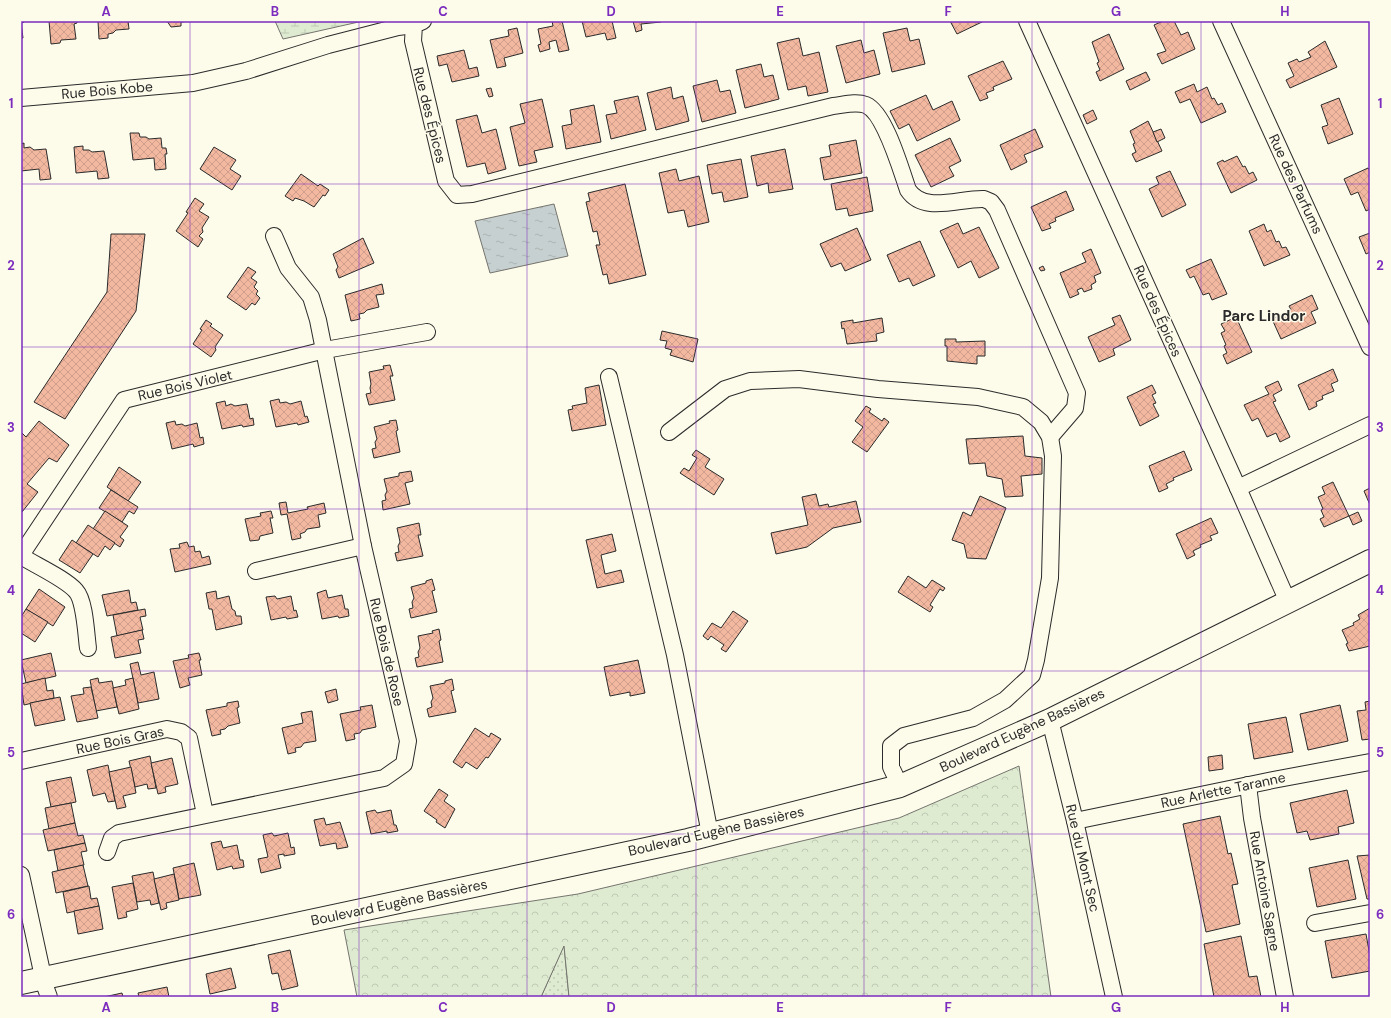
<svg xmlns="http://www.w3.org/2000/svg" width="1391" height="1018" viewBox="0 0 1391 1018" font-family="'DM Sans',sans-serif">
<defs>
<pattern id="grass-dots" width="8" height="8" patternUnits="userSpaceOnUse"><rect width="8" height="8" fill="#deebd1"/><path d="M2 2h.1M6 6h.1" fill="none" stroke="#bfcab4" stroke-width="1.8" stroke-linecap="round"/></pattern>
<pattern id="forest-crowns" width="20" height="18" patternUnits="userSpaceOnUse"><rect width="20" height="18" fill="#deebd1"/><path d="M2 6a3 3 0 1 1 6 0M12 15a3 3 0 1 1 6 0" fill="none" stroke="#bfcab4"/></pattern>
<pattern id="wetland-marsh" width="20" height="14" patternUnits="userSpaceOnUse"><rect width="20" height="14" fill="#deebd1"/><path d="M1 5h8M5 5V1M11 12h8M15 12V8" fill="none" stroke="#bfcab4"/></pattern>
<pattern id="water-ripples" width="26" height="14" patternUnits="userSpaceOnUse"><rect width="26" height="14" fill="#c7d0d0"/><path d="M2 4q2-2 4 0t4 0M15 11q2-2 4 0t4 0" fill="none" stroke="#abb3b3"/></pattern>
<pattern id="building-cross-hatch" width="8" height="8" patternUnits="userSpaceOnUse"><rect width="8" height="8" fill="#f2b8a0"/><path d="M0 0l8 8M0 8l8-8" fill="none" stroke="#d09e8a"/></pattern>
</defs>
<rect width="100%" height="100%" fill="#fdfbea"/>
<path fill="url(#grass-dots)" stroke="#74746e" d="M564,945L569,997H541Z"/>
<path fill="url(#forest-crowns)" stroke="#74746e" d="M1019,766L1051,997H569L564,946L541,997H357L344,930L578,894L899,818Z"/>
<path fill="url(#wetland-marsh)" stroke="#74746e" d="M275,21H363L283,39Z"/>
<path fill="url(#water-ripples)" stroke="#74746e" d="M554,204L568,256L490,273L475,221Z"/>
<g fill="url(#building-cross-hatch)" stroke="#2b2b2b">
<path d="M21,21L24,22L21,23L23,38H21Z"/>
<path d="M49,21H77V23L74,24L76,39L61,40L60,43L51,44Z"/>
<path d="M98,21H128L129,29L116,30L113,33L108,34V38L99,39Z"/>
<path d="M167,21H190L181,22V26L171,27Z"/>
<path d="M552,21H562L569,50L559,52L556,40L549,42L550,49L540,52L538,45L541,44L538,29L553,26Z"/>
<path d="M582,21H612L616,38L607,40L605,33L586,37Z"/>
<path d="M633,21H661V22L641,24L642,30L636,32Z"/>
<path d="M950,21H984L957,34Z"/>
<path d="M1163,21H1174L1181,35L1188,32L1195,49L1162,64L1157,54L1166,51L1154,25Z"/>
<path d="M517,28L523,53L504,58L506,66L497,68L490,40L509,36L508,30Z"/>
<path d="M907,28L910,41L919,39L925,64L892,72L883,33Z"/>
<path d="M1109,34L1124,69L1100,81L1096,72L1100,70L1097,63L1099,62L1092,42Z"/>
<path d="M799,38L803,56L819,52L828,92L808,96L806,86L788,90L777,43Z"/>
<path d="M861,40L864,53L874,50L880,74L846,83L836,46Z"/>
<path d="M1325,41L1337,67L1290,88L1286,80L1294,76L1288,63L1297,59L1299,62L1311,57L1308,52Z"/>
<path d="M464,50L469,69L477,67L479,76L452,82L447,64L439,66L437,56Z"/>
<path d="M1003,61L1012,79L993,87L994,90L986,93L988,98L980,101L968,76Z"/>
<path d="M761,64L764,77L773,75L779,99L745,108L736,70Z"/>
<path d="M1146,72L1150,80L1130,90L1126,81Z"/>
<path d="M717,80L720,92L730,90L736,113L702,122L693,86Z"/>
<path d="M1194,84L1197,92L1207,87L1212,99L1214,98L1218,105L1222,103L1226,112L1201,123L1190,99L1180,103L1175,92Z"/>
<path d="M671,87L673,99L683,96L689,121L656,130L647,93Z"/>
<path d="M491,88L493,96L489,97L486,89Z"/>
<path d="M926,95L933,110L952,101L960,120L917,141L909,124L899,129L890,111Z"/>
<path d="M638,96L646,130L611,139L606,115L617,113L614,101Z"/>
<path d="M1339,98L1353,134L1328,144L1322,127L1328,125L1321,105Z"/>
<path d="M542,99L553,147L534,151L537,162L519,166L510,127L525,123L520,104Z"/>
<path d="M594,105L601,142L566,149L562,126L572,124L570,110Z"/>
<path d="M1093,110L1097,119L1087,124L1083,115Z"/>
<path d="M477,115L482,133L496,129L506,169L488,174L485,163L467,167L456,120Z"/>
<path d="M1148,121L1162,151L1136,162L1132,154L1136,152L1133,144L1135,143L1130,131Z"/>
<path d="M1035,129L1043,147L1024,155L1027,162L1011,170L1000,145Z"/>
<path d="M1161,129L1165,138L1157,142L1153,132Z"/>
<path d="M130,133H139L140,137H146L149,139L161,138L162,148H166L167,154H165L166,169L155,170L154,158L133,160Z"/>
<path d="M950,138L961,161L949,167L954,176L931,187L915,155Z"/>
<path d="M856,140L862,173L824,180L820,158L831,156L829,145Z"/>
<path d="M24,143V148L30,147L34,150L46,149L51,179L40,180L39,169L21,171V144Z"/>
<path d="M83,146V150H89L92,152L104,151L109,178L98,179L97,171L76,173L74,147Z"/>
<path d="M214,147L236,160L230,169L241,176L232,190L200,169Z"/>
<path d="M785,149L793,189L769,193L768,183L757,186L751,156Z"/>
<path d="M1237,156L1243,167L1245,166L1249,174L1253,172L1257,180L1231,193L1217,163L1223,160L1224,162Z"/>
<path d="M741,159L748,197L724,202L722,192L712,194L707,165Z"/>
<path d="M1368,168L1370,171V209L1366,211L1358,192L1351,195L1344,179Z"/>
<path d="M676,169L679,181L699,176L709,222L688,227L684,210L668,213L659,173Z"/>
<path d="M1170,171L1186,205L1162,217L1149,189L1159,184L1156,177Z"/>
<path d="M301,174L318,186L320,184L329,190L325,196L323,195L314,207L304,201L295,198L293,201L285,196Z"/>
<path d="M867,177L873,211L849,216L847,208L836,210L831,184Z"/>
<path d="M625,184L646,275L609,284L607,274L603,275L596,245H600L597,231L593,232L586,202L590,201L588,193Z"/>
<path d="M1066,191L1074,210L1055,218L1056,221L1049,224L1051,228L1042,231L1031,207Z"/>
<path d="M195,198L204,204L199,211L209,217L202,228L203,232L199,236L203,239L198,247L176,231L188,213L186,212Z"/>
<path d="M958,223L963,234L979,227L999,268L979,278L971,261L958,268L940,231Z"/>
<path d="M1264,224L1267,232L1271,230L1276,242L1279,241L1282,248L1286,247L1290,255L1264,266L1249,231Z"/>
<path d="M857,228L871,260L845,271L841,263L831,267L820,244Z"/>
<path d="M1370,233V252L1366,254L1359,237Z"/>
<path d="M111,234H145L136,311L65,419L34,402L107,292Z"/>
<path d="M363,238L374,263L339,278L336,270L338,267L333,254Z"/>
<path d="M920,241L935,276L913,286L909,278L899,282L887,255Z"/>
<path d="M1091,249L1101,273L1094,276L1096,282L1091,285L1092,289L1084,292L1082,288L1077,290L1079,294L1070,298L1060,273L1086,262L1082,253Z"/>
<path d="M1211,259L1227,294L1212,300L1209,293L1203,295L1194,276L1190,278L1186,270Z"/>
<path d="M1043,266L1045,270L1041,271L1039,268Z"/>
<path d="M248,267L256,272L251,278L257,282L254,287L258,291L256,294L260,298L255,305L252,303L246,310L227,297Z"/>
<path d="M382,284L384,294L376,295L379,307L367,310L364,313L359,314L360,319L351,321L345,295Z"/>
<path d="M1312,295L1318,309L1311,312L1316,323L1281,339L1272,319L1291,310L1289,306Z"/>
<path d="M1120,315L1131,340L1113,349L1115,355L1099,362L1088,337L1115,325L1112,318Z"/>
<path d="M1236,317L1252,352L1227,364L1223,355L1227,353L1224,346L1226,345L1221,333L1225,331L1221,324Z"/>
<path d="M882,318L884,332L876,334L877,341L847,344L844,328L842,329L841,322L853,320V323Z"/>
<path d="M206,320L212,324L210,326L223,335L215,347L216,350L211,357L193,344L202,330L200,329Z"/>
<path d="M662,331L698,339L693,362L670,355L672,350L665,348L667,341L660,340Z"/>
<path d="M945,339H956V342L985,341V356H977V364L947,361V346H945Z"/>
<path d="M390,365L393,376H390L395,400L369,405L366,394L371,393L370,388L371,384L369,372L384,369L383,366Z"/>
<path d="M1333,369L1338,381L1331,384L1334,391L1322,396L1323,399L1316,402L1317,406L1309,410L1298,385Z"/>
<path d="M1278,381L1282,390L1273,395L1276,401L1273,402L1290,437L1280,442L1276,433L1267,437L1258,418L1252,421L1244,405L1269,394L1265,387Z"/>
<path d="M599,385L606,425L572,431L568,410L573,409L572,406L587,403L585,388Z"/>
<path d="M1152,385L1156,393L1152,395L1156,403L1153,404L1159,416L1140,426L1127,397Z"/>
<path d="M279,399L280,403L286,402L290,404L301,401L305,417L307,416L309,422L298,425L297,423L276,427L270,401Z"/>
<path d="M225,401L226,406L231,404L235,406L247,404L250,419L253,418L254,425L243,427L242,425L222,429L216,403Z"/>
<path d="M866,406L871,409L869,412L882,421L884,418L889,422L867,452L852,442L863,427L855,421Z"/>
<path d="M396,420L398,430L396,431L400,452L374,458L372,449L376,448L375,442L377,439L374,427L390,423L389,421Z"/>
<path d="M39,421L69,445L57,462L49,458L27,484L38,492L22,512L21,432L26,437Z"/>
<path d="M175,421L176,425L182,424L185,426L197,423L200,438L203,437L204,444L194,447L193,444L172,449L166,423Z"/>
<path d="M1023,436L1025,456L1042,458V474L1021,476L1023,496L1005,497L1002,479L987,476L985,463L969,464L966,439Z"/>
<path d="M696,450L710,459L705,467L724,479L714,495L680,473L684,468L689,471L697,458L692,455Z"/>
<path d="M1184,451L1192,470L1173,478L1174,480L1166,484L1168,488L1159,492L1149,466Z"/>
<path d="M119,467L141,482L128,501L107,487Z"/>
<path d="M411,471L413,481L405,483L410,504L383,510L382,501L386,500L385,495L387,491L384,479L399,476V473Z"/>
<path d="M1333,482L1349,516L1324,527L1320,519L1324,517L1321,510L1323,509L1318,497L1325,494L1322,487Z"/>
<path d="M1370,488V505L1364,491Z"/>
<path d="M111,490L138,507L134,514L129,511L122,522L99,508Z"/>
<path d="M816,494L819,506L828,504L829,507L856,501L861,522L833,528L807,547L776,554L771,533L808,525L802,497Z"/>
<path d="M980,496L1006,508L986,559L967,558L964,544L952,540L963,512L971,516Z"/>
<path d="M286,502L288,513L308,509L307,507L324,503L326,513L318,515L320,527L307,529L305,532L300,534L301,538L292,540L287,514L281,515L279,503Z"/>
<path d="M105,511L128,526L120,537L124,540L120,547L93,529Z"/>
<path d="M271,511L273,518H270L273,533L260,536L259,540L250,541L245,519L261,516L260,513Z"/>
<path d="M1358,512L1362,521L1353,525L1349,516Z"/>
<path d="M1211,518L1218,533L1210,536L1212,540L1200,545L1201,547L1193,551L1195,555L1187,559L1176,534Z"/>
<path d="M419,523L421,535H418L423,556L397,561L395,553L399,552L398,546L400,542L397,528Z"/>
<path d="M88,525L115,543L110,550L105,546L98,557L76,543Z"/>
<path d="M612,534L616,551L601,555L605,574L621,570L624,582L597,588L586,540Z"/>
<path d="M72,540L93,554L80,573L59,560Z"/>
<path d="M187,542L189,547L194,546L195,552L200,551L202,558L209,556L211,564L175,572L170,549L180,548L179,544Z"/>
<path d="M908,576L926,588L932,580L945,588L943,591L940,589L930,605L933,607L930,612L898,592Z"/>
<path d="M432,579L435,590L432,591L437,612L411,618L409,609L413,608L412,602L414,598L411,587L426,583V581Z"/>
<path d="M39,589L65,607L53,626L26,609Z"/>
<path d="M129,590L131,603L136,602L138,610L107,616L102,595Z"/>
<path d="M326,590L328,598L342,595L345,609H348L349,616L339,618L338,616L322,619L317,593Z"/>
<path d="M216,591L217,599L229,596L232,609L235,611L236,616H241L242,624L216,630L212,609H209L206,593Z"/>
<path d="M275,596L277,599L291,596L294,611L296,610L298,617L287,619L286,617L271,620L266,597Z"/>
<path d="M1370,608V646L1349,651L1346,644L1348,643L1342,630L1354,625L1353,623L1360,619L1358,615Z"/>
<path d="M26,609L48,622L35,642L21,633V617Z"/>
<path d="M145,609L146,616L140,617L143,630L117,636L113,615Z"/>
<path d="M733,611L748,621L726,652L721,649L724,645L711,636L708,640L703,636L712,623L721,628Z"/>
<path d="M439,629L441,640L439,641L443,662L417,667L415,658L419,657L418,652L420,648L418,636L433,633L432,631Z"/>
<path d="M142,630L144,639L138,640L141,653L115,658L111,637Z"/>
<path d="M51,653L56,676L26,683L21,660Z"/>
<path d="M199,653L201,660H199L202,675L188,678L190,685L180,688L173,661L189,658L188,655Z"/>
<path d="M638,660L645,693L630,696V692L610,696L604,667Z"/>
<path d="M138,662L141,675L154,672L159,699L138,703L130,664Z"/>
<path d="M45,678L47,691L53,690L54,698L24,705L21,684Z"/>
<path d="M98,678L99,683L112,681L117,707L96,711L90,680Z"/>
<path d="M133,678L139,709L119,714L113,688L126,685L125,680Z"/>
<path d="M452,679L454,690L451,691L456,712L429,717L427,709L432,707L431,702L433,698L430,686L445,683V681Z"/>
<path d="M91,687L98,718L77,722L71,696L84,694L83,688Z"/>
<path d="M336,689L338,700L328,703L325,692Z"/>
<path d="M60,697L65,720L35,726L30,703Z"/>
<path d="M238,701L239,707L237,708L240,723L228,726L225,729L220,730L221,734L212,736L206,710L227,706V703Z"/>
<path d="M1370,701V739L1362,740L1357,711L1366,710L1365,702Z"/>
<path d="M372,705L376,727L362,730L360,733L354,734L355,739L346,741L340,714L361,710L360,707Z"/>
<path d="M1340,705L1348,741L1308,750L1300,714Z"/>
<path d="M312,711L316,741L304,743L301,747L295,748L296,752L288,754L282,728L303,723L301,713Z"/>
<path d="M1286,717L1293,752L1254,759L1248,724Z"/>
<path d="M475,728L489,737L491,733L501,739L488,758L486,757L477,769L466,762L462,768L453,762Z"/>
<path d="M1222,755L1223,769L1209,771L1208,757Z"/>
<path d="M150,756L156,788L148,789L147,784L135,787L129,761Z"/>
<path d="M172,758L178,784L165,787L166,792L158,794L151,763Z"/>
<path d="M108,765L115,801L108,802L105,793L93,796L87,770Z"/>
<path d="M131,767L136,793L123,796L126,807L117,809L109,772Z"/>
<path d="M71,777L76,802L51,807L46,782Z"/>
<path d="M439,789L448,795L444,801L455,809L445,828L436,822L437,820L424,811Z"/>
<path d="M1347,790L1354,823L1338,827L1339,834L1310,840L1307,831L1297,833L1290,803Z"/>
<path d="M71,803L75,823L49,829L45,808Z"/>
<path d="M375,810L377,813L391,810L394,825H396L398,831L387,833V831L371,834L366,812Z"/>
<path d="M1220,816L1228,854L1231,853L1238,884L1232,885L1240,924L1206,932L1183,824Z"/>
<path d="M324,818L326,825L340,822L348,847L337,849L336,843L320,846L314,820Z"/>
<path d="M75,823L78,836L83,835L85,843L48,851L43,830Z"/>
<path d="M272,833L274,836L288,833L291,848L294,847L295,854L284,856V854L278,855L281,868L261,873L258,859L268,857L263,835Z"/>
<path d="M221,841L223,848L237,845L240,860H243L244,867L233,869L232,866L217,870L211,843Z"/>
<path d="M85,843L87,851L81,852L84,865L58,871L54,850Z"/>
<path d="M1370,855V899H1367L1357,856Z"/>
<path d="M1348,860L1356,899L1317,907L1309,868Z"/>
<path d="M194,863L201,895L179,899L173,868Z"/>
<path d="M83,865L88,886L56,893L52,872Z"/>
<path d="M153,872L159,903L151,905L150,900L137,902L132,876Z"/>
<path d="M174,874L179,900L166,903L167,908L161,910L154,879Z"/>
<path d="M133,883L138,909L126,912L127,917L118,919L112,887Z"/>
<path d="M89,886L91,899L97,898L99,906L67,913L63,892Z"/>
<path d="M99,906L103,929L78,934L74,911Z"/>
<path d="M1366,934L1370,956V971L1332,978L1325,941Z"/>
<path d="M1241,936L1249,977L1257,976L1261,997H1214L1204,944Z"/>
<path d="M290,950L298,986L282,990L278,973L272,974L268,955Z"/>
<path d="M231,968L236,988L210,994L206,974Z"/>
<path d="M167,987L169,997H139L138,993Z"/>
<path d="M122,993L123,997H104Z"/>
</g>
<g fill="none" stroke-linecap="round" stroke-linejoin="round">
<g stroke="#2b2b2b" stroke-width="18">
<g id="street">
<path d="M423,21L414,25L413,41L446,181L457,195L472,194L833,106C843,105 856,101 866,105C885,113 901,170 908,190C924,214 959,198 984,199L991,202L997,210L1077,393L1075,408L1050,437"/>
<path d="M1027,21L1238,488L1288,602"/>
<path d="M1221,21L1370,347"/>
<path d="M21,98L193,83L246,71L328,45L398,27L414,25"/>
<path d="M609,377L675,655L710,834"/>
<path d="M669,432L725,389L750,381L799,379L878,389L978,397L1023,407L1041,422L1050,437L1053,456L1050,578L1036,660L1032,675L1005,700L973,718L904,736L891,746V767L900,786"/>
<path d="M1238,488L1370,425"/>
<path d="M21,555L124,400L325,350L427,332"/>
<path d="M21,556C35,565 66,579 76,591C85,601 86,634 88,648"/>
<path d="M256,571L363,546"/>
<path d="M1050,720L1075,821L1114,997"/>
<path d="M21,761L167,729L181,732L189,738L205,814"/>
<path d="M1248,785L1252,818L1285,997"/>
<path d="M1075,821L1273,780L1370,762"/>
<path d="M107,852L112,838L119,833L384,778L404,764L408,741L363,546L318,320L311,297L288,268L274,236"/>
<path d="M21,875L45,986L49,997"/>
<path d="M1315,923L1370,913"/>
</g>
</g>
<g stroke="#2b2b2b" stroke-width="24">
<path id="secondary" d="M21,983L688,840L900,786L1050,720L1370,561"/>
</g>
<use href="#street" stroke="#fdfbea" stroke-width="16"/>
<use href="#secondary" stroke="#fdfbea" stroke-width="22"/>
</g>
<path fill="none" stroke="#7b2cbf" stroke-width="1" stroke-opacity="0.55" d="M190,21V997M359,21V997M527,21V997M696,21V997M864,21V997M1032,21V997M1201,21V997M21,184H1370M21,347H1370M21,509H1370M21,671H1370M21,834H1370"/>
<g text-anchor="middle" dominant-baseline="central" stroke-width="3" stroke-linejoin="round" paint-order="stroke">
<g font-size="14" fill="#2b2b2b" stroke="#fdfbea">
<text transform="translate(107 90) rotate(-5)">Rue Bois Kobe</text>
<text transform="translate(430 115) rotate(76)">Rue des Épices</text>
<text transform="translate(1296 184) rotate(65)">Rue des Parfums</text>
<text transform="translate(1158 311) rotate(66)">Rue des Épices</text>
<text transform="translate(185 385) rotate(-13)">Rue Bois Violet</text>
<text transform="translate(387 652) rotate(77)">Rue Bois de Rose</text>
<text transform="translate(1022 730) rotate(-25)">Boulevard Eugène Bassières</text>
<text transform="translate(120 740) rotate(-12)">Rue Bois Gras</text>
<text transform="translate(1223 790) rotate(-12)">Rue Arlette Taranne</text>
<text transform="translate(716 831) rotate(-13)">Boulevard Eugène Bassières</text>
<text transform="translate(1083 858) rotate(77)">Rue du Mont Sec</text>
<text transform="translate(1265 891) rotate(80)">Rue Antoine Sagne</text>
<text transform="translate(399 902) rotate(-12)">Boulevard Eugène Bassières</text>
</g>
<g font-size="15" font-weight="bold" fill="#2b2b2b" stroke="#fdfbea">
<text x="1264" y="316">Parc Lindor</text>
</g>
</g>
<rect width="1391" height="1018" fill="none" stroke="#fdfbea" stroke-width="44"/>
<rect x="22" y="22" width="1347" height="974" fill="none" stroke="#7b2cbf" stroke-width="1.5"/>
<g font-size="13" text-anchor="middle" font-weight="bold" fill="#7b2cbf">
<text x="106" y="16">A</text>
<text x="275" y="16">B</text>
<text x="443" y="16">C</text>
<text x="611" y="16">D</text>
<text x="780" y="16">E</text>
<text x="948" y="16">F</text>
<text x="1116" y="16">G</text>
<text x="1285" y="16">H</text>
<text x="11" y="108">1</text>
<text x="1380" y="108">1</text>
<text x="11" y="270">2</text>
<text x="1380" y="270">2</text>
<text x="11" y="432">3</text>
<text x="1380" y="432">3</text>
<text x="11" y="595">4</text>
<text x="1380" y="595">4</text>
<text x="11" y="757">5</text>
<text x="1380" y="757">5</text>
<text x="11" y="919">6</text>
<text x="1380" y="919">6</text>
<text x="106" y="1012">A</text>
<text x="275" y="1012">B</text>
<text x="443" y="1012">C</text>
<text x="611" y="1012">D</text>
<text x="780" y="1012">E</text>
<text x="948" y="1012">F</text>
<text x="1116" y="1012">G</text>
<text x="1285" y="1012">H</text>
</g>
</svg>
